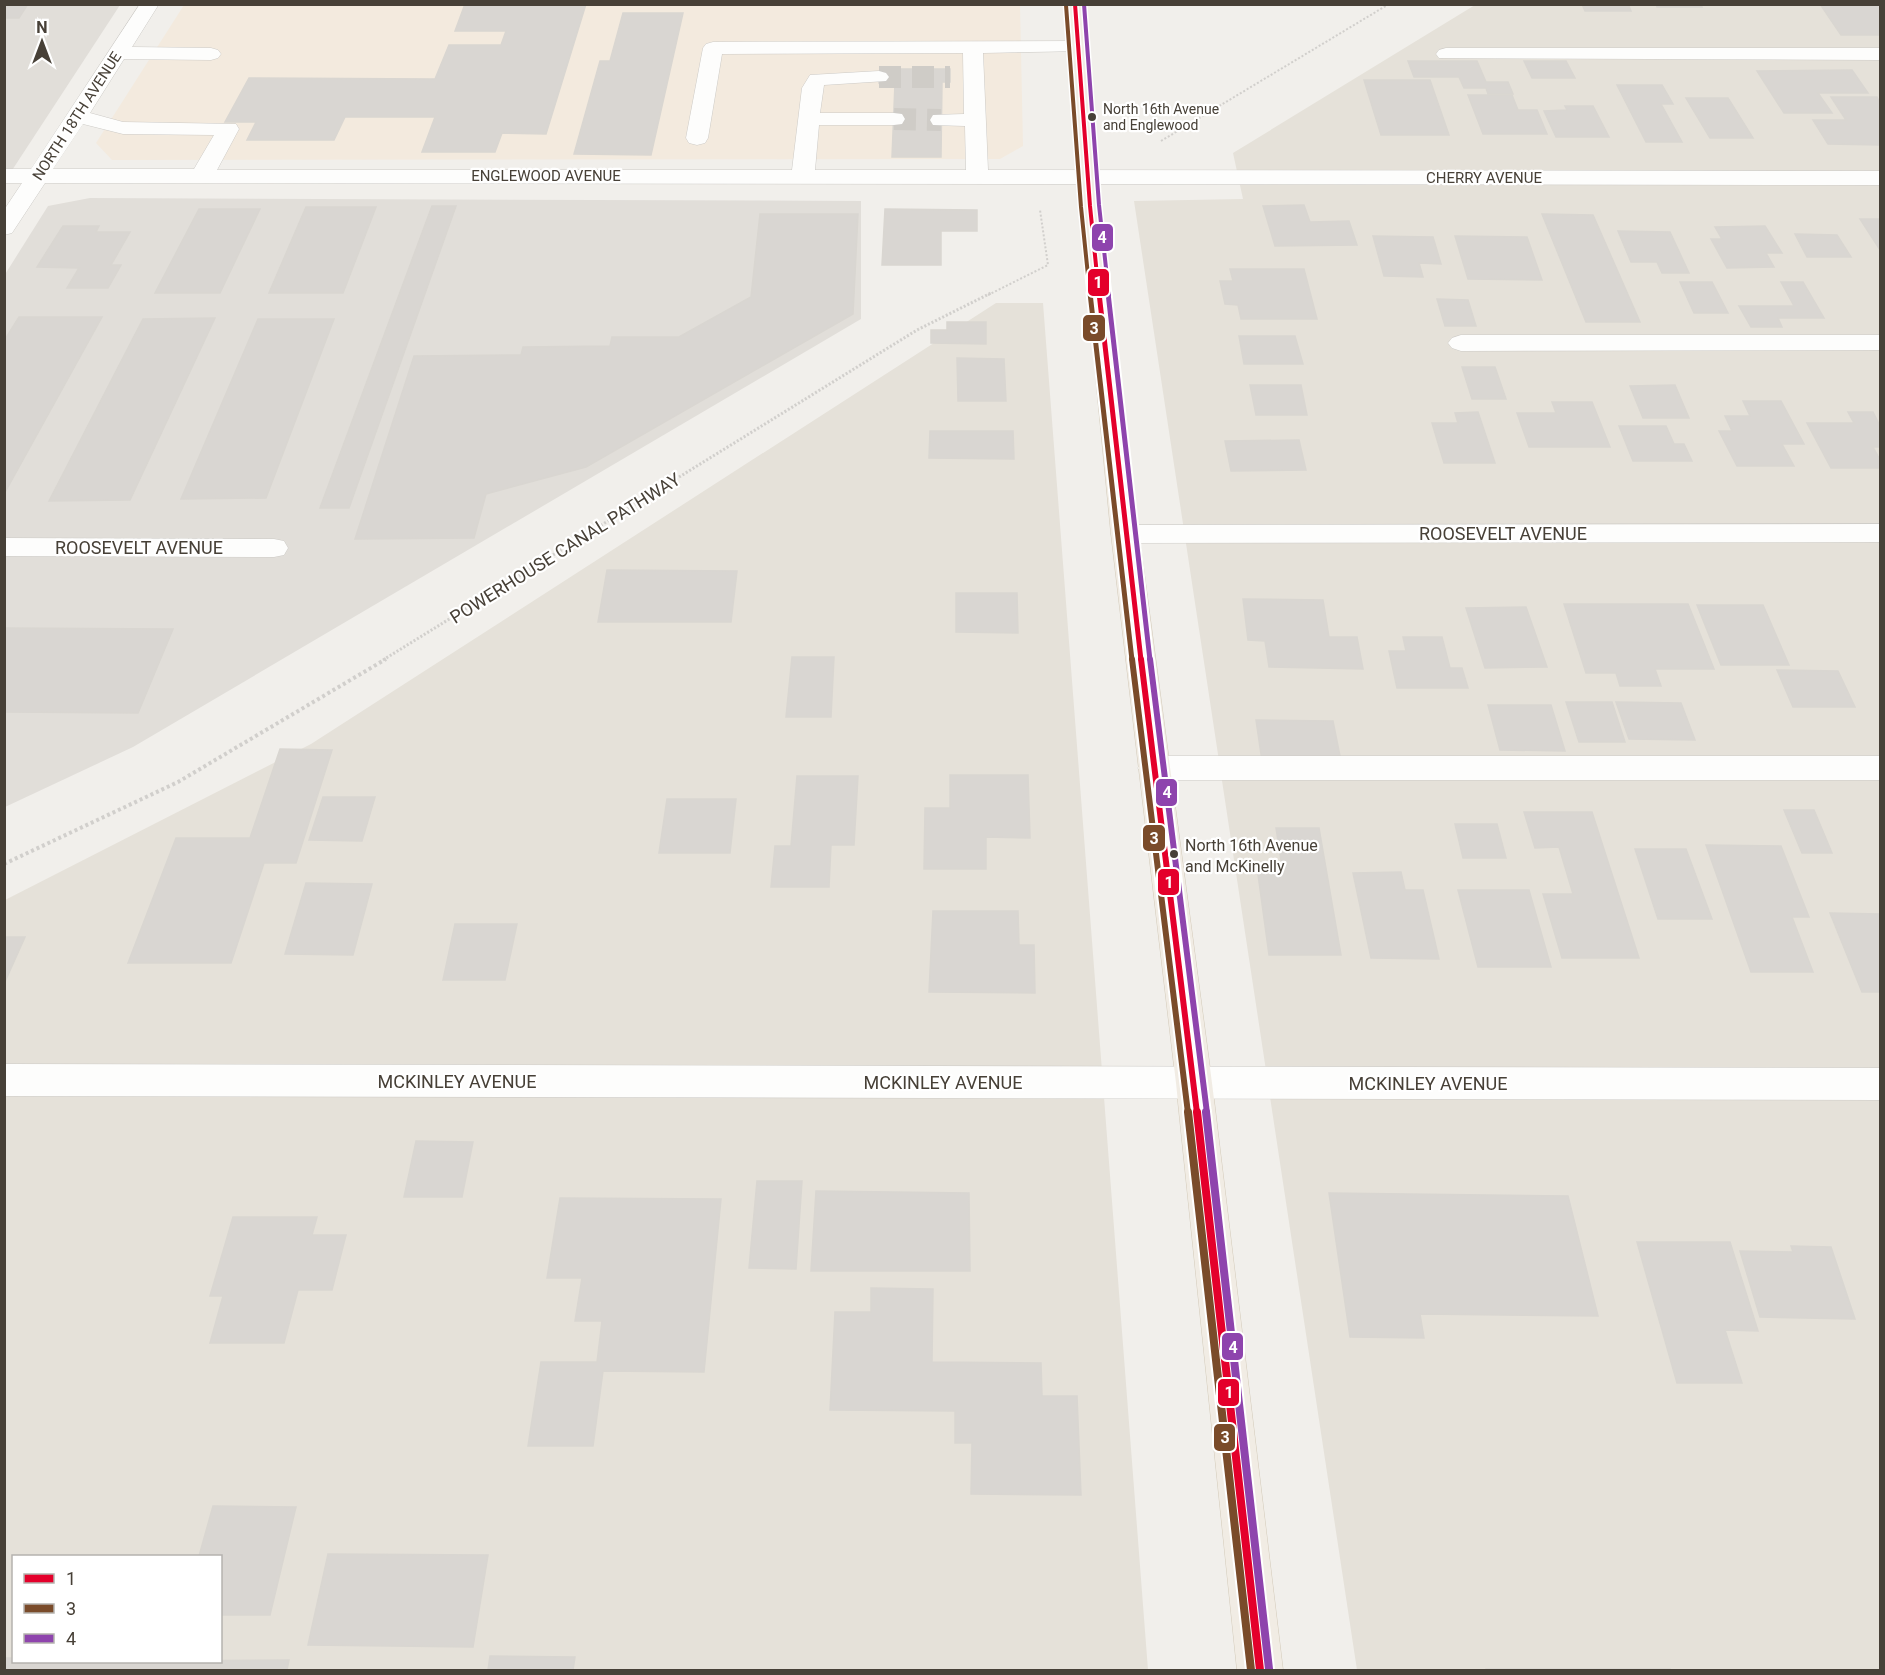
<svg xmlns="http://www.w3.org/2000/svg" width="1885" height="1675" viewBox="0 0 1885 1675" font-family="Roboto,sans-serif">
<rect width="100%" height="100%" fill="#f1efeb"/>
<g fill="#e5e1d9" fill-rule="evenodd">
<path d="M1475,5H1880V1670H1357L1134,201L1243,199L1233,153Z"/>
<path d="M996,303H1043L1148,1670H5V900L311,744ZM14,1556H220V1662H14Z"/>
</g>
<path fill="#f3eade" d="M184,5H1020L1023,146L1000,159L112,160L96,143Z"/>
<g fill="#e1ded9">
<path d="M5,5H120L5,181Z"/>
<path d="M90,198L861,201V319L133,747L5,807L4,276L48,206Z"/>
</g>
<g fill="#d9d6d2" stroke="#d9d6d1" stroke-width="1.5">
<path d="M4,4H28L19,18H4Z"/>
<path d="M465,4H586L546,134L502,133L495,152H422L435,117H345L334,140H247L256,122H225L249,78L435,79L449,45H501L506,31H455Z"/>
<path d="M1582,4H1628L1631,11H1585Z"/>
<path d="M1656,4H1701L1702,7H1657Z"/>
<path d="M1820,4H1880V35H1841Z"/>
<path d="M623,13H683L651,155L574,154L600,61H610Z"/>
<path d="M1408,61H1477L1486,82H1508L1513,94H1488L1486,88H1464L1459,77H1414Z"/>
<path d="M1524,61H1566L1575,78H1532Z"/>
<path d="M880,69H950V82H942L941,157H892L895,83H879Z"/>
<path d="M1852,70L1868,93H1818L1832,113H1784L1757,71Z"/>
<path d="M1364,80H1430L1449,135H1381Z"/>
<path d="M1617,85H1662L1673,104H1661L1682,142H1646Z"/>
<path d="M1468,95H1512L1518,110H1537L1547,134H1483Z"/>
<path d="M1831,97H1877L1880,103V145L1828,144L1813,120H1846Z"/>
<path d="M1686,98H1728L1753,138H1710Z"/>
<path d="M1565,106H1593L1609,137H1556L1544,111L1567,110Z"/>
<path d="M1304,205L1310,222L1349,221L1357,245L1275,246L1263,206Z"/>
<path d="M432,206H456L349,508H320Z"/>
<path d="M306,207H376L343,293H269Z"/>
<path d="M199,209H260L220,293H155Z"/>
<path d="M885,209L977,210V231H941V265H882Z"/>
<path d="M760,214H858L853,314L586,467L486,494L474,538L355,539L414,356L521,355L523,347L610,346L612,337H679L751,297Z"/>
<path d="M1542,214L1593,215L1640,322H1586Z"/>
<path d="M1860,219H1880V250Z"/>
<path d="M63,226H99L96,232H130L111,265H121L108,288H67L79,268L37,267Z"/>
<path d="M1765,226L1782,253H1766L1774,267L1727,268L1711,239H1722L1715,227Z"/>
<path d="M1618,231L1670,232L1689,273H1662L1657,262H1631Z"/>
<path d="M1795,234L1837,235L1851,257H1807Z"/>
<path d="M1373,236L1433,237L1441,264L1419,263L1423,277L1384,276Z"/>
<path d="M1455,236L1527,237L1542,280L1468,279Z"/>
<path d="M1230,269H1304L1317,319H1241L1238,305L1225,304L1220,281H1233Z"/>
<path d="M1680,282H1712L1728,313H1694Z"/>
<path d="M1781,282H1803L1824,318H1778L1782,327H1751L1739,306H1794Z"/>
<path d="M1437,299L1468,300L1476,326H1445Z"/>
<path d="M19,317H102L4,494V341Z"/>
<path d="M215,318L130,500L49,501L143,319Z"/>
<path d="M258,319H334L266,498L181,499Z"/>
<path d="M947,322H986V344L931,343V330H947Z"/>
<path d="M1239,336H1295L1303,364H1244Z"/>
<path d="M957,358L1004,359L1006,401H958Z"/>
<path d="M1462,367H1495L1506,399H1472Z"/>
<path d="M1250,385H1301L1307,415H1256Z"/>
<path d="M1675,385L1689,418H1643L1630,386Z"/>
<path d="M1743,401H1781L1804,444H1782L1794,466H1737L1719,431H1732L1725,416H1750Z"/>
<path d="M1552,402H1592L1610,447H1529L1517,413H1556Z"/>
<path d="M1478,412L1495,463H1444L1432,423H1458L1455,413Z"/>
<path d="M1848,412H1873L1880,426V447H1873L1880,460V468H1831L1807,423H1854Z"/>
<path d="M1619,426H1666L1674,444H1684L1692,461H1633Z"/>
<path d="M930,431H1013L1014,459L929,458Z"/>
<path d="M1299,440L1306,470L1231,471L1225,441Z"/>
<path d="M607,570L737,571L731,622H598Z"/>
<path d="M956,593H1017L1018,633L956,632Z"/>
<path d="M1243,599L1323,600L1329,637H1357L1363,669L1269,667L1265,641L1248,640Z"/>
<path d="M1564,604H1688L1714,669H1655L1661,686H1620L1616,673H1586Z"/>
<path d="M1697,605H1763L1789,665H1721Z"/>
<path d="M1526,607L1547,667L1485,668L1466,608Z"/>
<path d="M4,628L173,629L138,713L4,712Z"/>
<path d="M1403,637H1442L1450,668H1462L1468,688H1397L1389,651H1406Z"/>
<path d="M792,657H834L831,717H786Z"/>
<path d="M1777,670L1838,671L1855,707H1793Z"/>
<path d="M1566,702H1612L1625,742H1579Z"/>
<path d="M1616,702L1681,703L1695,740L1629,739Z"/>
<path d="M1488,705H1551L1565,751L1500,750Z"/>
<path d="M1256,720L1333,721L1341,761H1262Z"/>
<path d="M280,749L332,750L296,863H264L231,963H128L176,838H250Z"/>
<path d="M950,775H1028L1030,838L986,837V869H924L925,808H950Z"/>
<path d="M797,776H858L854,845H831L829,887H771L775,846H791Z"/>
<path d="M323,797H375L362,841L309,840Z"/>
<path d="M667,799H736L730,853H659Z"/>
<path d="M1784,810H1814L1832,853H1802Z"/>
<path d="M1524,812H1592L1639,958H1562L1543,894H1573L1559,847L1535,848Z"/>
<path d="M1455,824H1497L1506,858H1463Z"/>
<path d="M1276,828H1319L1341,955H1269L1257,867H1282Z"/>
<path d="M1706,845L1781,846L1809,917H1792L1813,972H1751Z"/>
<path d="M1635,849H1686L1712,919H1658Z"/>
<path d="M1401,872L1405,890H1423L1439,959L1371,958L1353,873Z"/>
<path d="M306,883L372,884L353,955L285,954Z"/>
<path d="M1458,890H1529L1551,967H1478Z"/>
<path d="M933,911H1018L1019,945H1034L1035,993L929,992Z"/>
<path d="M1830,913L1880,914V992H1862Z"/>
<path d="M455,924H517L505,980H443Z"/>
<path d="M4,937H25L4,984Z"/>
<path d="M416,1141L473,1142L462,1197H404Z"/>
<path d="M757,1181H802L796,1269L749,1268Z"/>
<path d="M816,1191L969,1193L970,1271H811Z"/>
<path d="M1329,1193L1568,1196L1598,1316L1420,1314L1424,1338L1350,1337Z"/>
<path d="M560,1198L721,1199L704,1372L603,1371L593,1446H528L541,1362H597L602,1321H575L582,1278H547Z"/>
<path d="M233,1217H317L312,1235H346L332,1290H298L284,1343H210L223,1296H210Z"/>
<path d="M1637,1242H1730L1758,1331L1725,1330L1742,1383H1677Z"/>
<path d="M1791,1246L1831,1247L1855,1319L1760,1317L1740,1251L1793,1252Z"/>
<path d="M871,1288L933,1289L932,1362L1041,1363L1042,1396H1077L1081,1495L971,1494L972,1443H955V1411L830,1410L835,1312H871Z"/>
<path d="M213,1506L296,1507L270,1615H220V1556H199Z"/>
<path d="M328,1554L488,1555L473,1647L308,1645Z"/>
<path d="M490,1656L575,1657L573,1670H488Z"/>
<path d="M4,1658H14V1662L289,1660L287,1670H4Z"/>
<path d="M1486,1669H1670L1671,1670H1486Z"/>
</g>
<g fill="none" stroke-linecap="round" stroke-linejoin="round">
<g stroke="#cfccc7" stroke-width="22" stroke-dasharray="22 11" stroke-linecap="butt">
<path d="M879,77H950"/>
<path d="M894,119L941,120"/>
</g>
<g stroke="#cdcbc7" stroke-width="1">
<g id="minor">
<path d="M140,4H159L132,47L211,48L218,50L221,54L218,58L211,60L124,59L90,113L123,122L236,124L239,129L217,170H792L802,88L810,75L879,71L886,73L889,77L886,81L824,85L820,113H894L902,114L905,119L902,124L894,125H819L815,170H966L965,126L933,125L930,120L933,115L964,114L963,53L722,54L708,138L705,143L697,145L689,143L686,138L703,48L706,44L713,42L1077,41L1084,43L1087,47L1084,51L983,53L988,170L1880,171V185L45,183L12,233L4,235V210L22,183H4V169H31ZM83,124L123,134L214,135L194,169H53Z"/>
<path d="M1446,48H1880V60L1439,58L1436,54L1439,50Z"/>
<path d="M1461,335H1880V350L1461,351L1452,348L1448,343L1452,338Z"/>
<path d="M1880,524V542L1125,543L1115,540L1111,534L1115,528L1125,525Z"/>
<path d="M4,538L274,539L284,541L288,548L284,555L274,557L4,556Z"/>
<path d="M1154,756H1880V780H1154L1143,776L1138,768L1143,760Z"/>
<path d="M4,1064L1880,1068V1100L4,1096Z"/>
</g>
</g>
<g stroke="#d3cab9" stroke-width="1">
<path id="major" d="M1065,4H1085L1101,206L1139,534L1212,1083L1283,1670H1237L1176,1083L1111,534L1079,206Z"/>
</g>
<g stroke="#d1cfcc" stroke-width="2" stroke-dasharray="2 2" stroke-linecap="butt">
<path d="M1161,141L1389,4"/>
<path d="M988,295L1048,265L1040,210"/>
</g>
<path stroke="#d1cfcc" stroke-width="3" stroke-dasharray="2 2" stroke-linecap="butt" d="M383,660L917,330L991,293"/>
<path stroke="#d1cfcc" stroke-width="4" stroke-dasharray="3 3" stroke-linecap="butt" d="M4,864L178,782L386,659"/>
<use href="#minor" fill="#fdfdfc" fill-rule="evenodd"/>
<use href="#major" fill="#f1ece4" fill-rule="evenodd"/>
<g stroke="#fff" stroke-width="7">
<path id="bus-1-far3" d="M1075,4L1090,206L1099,295"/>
</g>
<g stroke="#fff" stroke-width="9">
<path id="bus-1-far2" d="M1099,293L1141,660"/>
</g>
<g stroke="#fff" stroke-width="10">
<path id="bus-1-far1" d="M1141,659L1197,1113"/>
</g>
<g stroke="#fff" stroke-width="12">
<path id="bus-1" d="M1197,1112L1260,1670"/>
</g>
<g stroke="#fff" stroke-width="7">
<path id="bus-2-far3" d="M1066,5L1081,207L1090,295"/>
</g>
<g stroke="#fff" stroke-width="9">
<path id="bus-2-far2" d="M1090,293L1132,660"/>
</g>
<g stroke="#fff" stroke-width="10">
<path id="bus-2-far1" d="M1132,659L1188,1113"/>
</g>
<g stroke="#fff" stroke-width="12">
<path id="bus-2" d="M1188,1112L1251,1670"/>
</g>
<g stroke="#fff" stroke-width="7">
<path id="bus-3-far3" d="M1084,4L1099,205L1109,295"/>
</g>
<g stroke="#fff" stroke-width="9">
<path id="bus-3-far2" d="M1108,293L1150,660"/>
</g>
<g stroke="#fff" stroke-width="10">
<path id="bus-3-far1" d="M1150,659L1207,1113"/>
</g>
<g stroke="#fff" stroke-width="12">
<path id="bus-3" d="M1206,1112L1269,1669"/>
</g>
<use href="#bus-1-far3" stroke="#e4002b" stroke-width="4"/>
<use href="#bus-1-far2" stroke="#e4002b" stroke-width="5"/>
<use href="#bus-1-far1" stroke="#e4002b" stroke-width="6"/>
<use href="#bus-1" stroke="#e4002b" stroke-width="8"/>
<use href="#bus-2-far3" stroke="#7a4b2a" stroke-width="4"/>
<use href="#bus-2-far2" stroke="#7a4b2a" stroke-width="5"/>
<use href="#bus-2-far1" stroke="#7a4b2a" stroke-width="6"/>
<use href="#bus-2" stroke="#7a4b2a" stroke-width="8"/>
<use href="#bus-3-far3" stroke="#8e44ad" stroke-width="4"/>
<use href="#bus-3-far2" stroke="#8e44ad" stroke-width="5"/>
<use href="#bus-3-far1" stroke="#8e44ad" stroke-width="6"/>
<use href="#bus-3" stroke="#8e44ad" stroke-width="8"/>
</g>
<g fill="#474037" stroke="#fff" stroke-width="2">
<circle cx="1092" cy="117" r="5"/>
<circle cx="1174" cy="854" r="5"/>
</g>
<g text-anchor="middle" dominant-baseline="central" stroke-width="4.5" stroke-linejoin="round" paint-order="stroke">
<g font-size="14" fill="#474037" stroke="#fff" text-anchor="start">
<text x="1103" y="109">North 16th Avenue<tspan x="1103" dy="16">and Englewood</tspan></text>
</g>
<g font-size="15" fill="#474037" stroke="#fff">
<text transform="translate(77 116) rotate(-57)">NORTH 18TH AVENUE</text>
<text x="546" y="176">ENGLEWOOD AVENUE</text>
<text x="1484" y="178">CHERRY AVENUE</text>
</g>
<g font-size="16" fill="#474037" stroke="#fff" text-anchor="start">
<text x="1185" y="845">North 16th Avenue<tspan x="1185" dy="21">and McKinelly</tspan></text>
</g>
<g font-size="18" fill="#474037" stroke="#fff">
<text x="1503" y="533">ROOSEVELT AVENUE</text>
<text x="139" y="547">ROOSEVELT AVENUE</text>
<text transform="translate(565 548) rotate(-32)">POWERHOUSE CANAL PATHWAY</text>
<text x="457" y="1081">MCKINLEY AVENUE</text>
<text x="943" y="1082">MCKINLEY AVENUE</text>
<text x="1428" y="1083">MCKINLEY AVENUE</text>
</g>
</g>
<g stroke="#fff" stroke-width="2">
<rect x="1091" y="223" width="23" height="29" rx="6" fill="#8e44ad"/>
<rect x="1087" y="268" width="23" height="29" rx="6" fill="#e4002b"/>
<rect x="1082" y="314" width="24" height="28" rx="6" fill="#7a4b2a"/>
<rect x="1155" y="778" width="23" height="29" rx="6" fill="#8e44ad"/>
<rect x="1142" y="824" width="24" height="28" rx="6" fill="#7a4b2a"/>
<rect x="1157" y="868" width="23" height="28" rx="6" fill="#e4002b"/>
<rect x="1221" y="1332" width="23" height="29" rx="6" fill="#8e44ad"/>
<rect x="1217" y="1378" width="23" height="29" rx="6" fill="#e4002b"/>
<rect x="1213" y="1423" width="23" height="29" rx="6" fill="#7a4b2a"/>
</g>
<g font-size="16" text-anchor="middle" font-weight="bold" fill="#fff">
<text x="1102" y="243">4</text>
<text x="1098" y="288">1</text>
<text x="1094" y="334">3</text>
<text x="1167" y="798">4</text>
<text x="1154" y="844">3</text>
<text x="1169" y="888">1</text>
<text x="1233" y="1353">4</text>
<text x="1229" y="1398">1</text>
<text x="1225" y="1443">3</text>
</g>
<rect width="1885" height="1675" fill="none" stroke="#474037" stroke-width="12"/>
<rect x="12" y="1555" width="210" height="108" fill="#ffffff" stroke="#b5b3af" stroke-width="1.5"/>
<rect x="24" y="1574" width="30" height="9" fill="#e4002b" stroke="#b5b3af" stroke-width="1.5"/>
<text x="66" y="1585" font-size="18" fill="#474037">1</text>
<rect x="24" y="1604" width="30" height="9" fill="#7a4b2a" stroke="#b5b3af" stroke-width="1.5"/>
<text x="66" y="1615" font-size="18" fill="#474037">3</text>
<rect x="24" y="1634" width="30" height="9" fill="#8e44ad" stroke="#b5b3af" stroke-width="1.5"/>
<text x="66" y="1645" font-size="18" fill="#474037">4</text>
<g transform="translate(42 42)" stroke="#ffffff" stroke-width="4.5" paint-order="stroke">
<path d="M0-4.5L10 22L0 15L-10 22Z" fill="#474037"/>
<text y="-9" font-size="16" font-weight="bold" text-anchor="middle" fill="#474037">N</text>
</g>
</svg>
